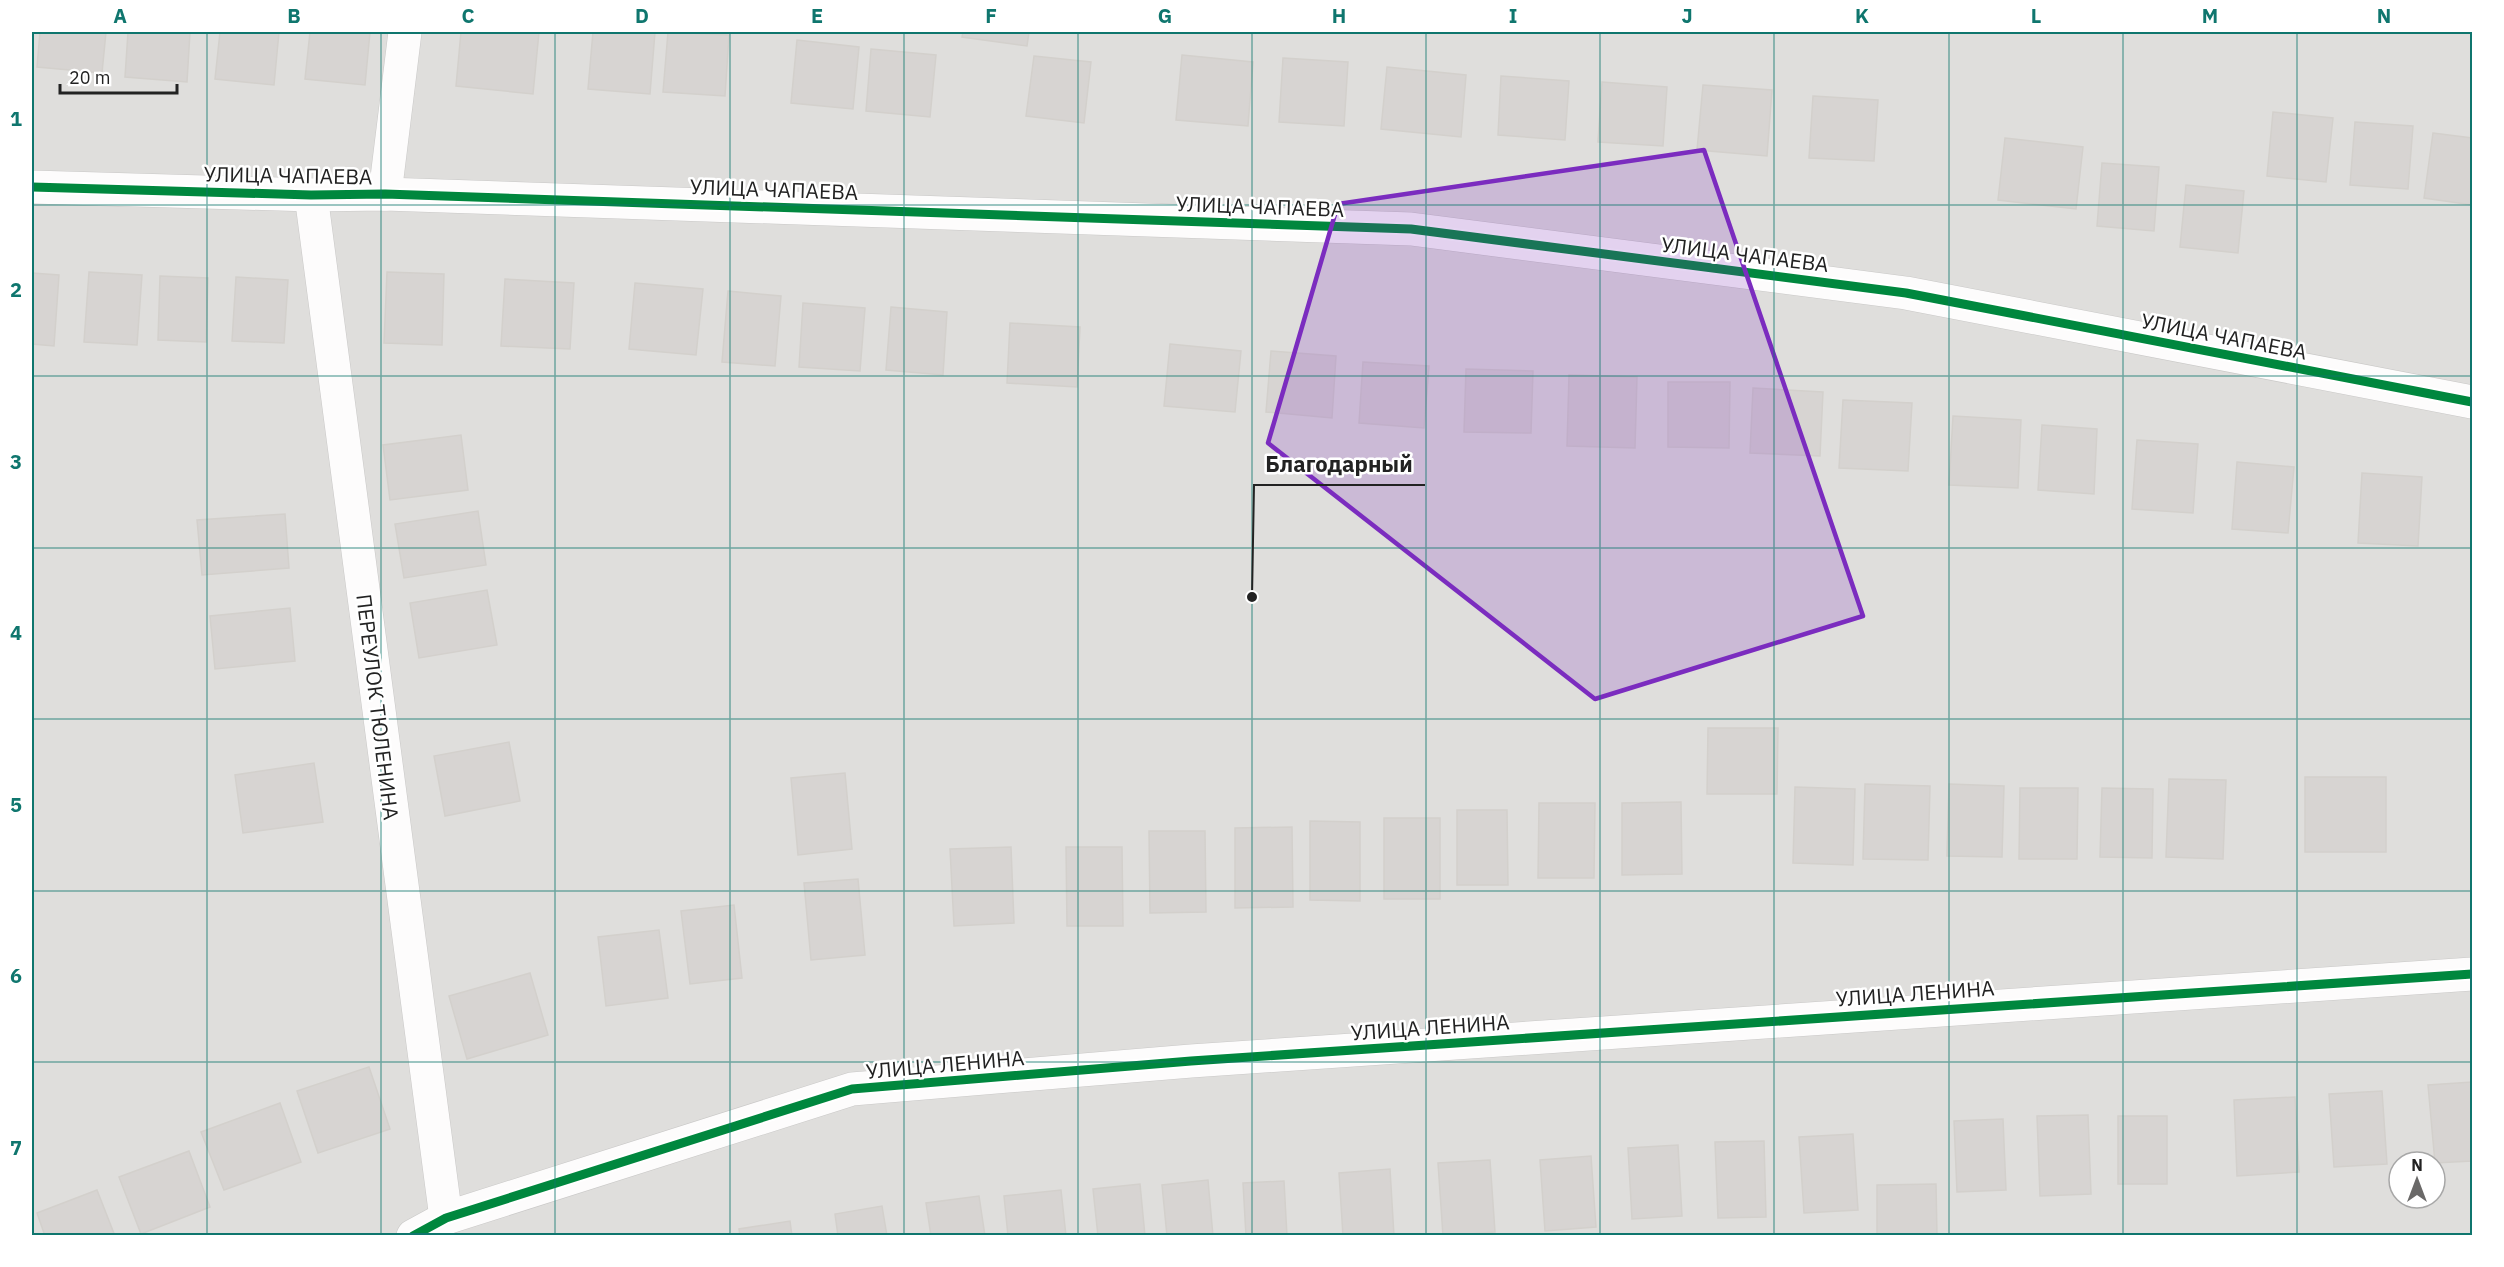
<svg xmlns="http://www.w3.org/2000/svg" width="2504" height="1267" viewBox="0 0 2504 1267" font-family="'IBM Plex Sans',sans-serif">
<rect width="100%" height="100%" fill="#f0eeeb"/>
<path fill="#dfdedc" fill-rule="evenodd" d="M32,32H2472V1235H32ZM2399,1162H2435V1198H2399Z"/>
<g fill="#d7d4d2" stroke="#d3d0cc" stroke-width="1.5">
<path d="M40,32H106L102,73L37,67Z"/>
<path d="M128,32H190L187,82L125,77Z"/>
<path d="M220,32H279L274,85L215,79Z"/>
<path d="M310,32H370L365,85L305,79Z"/>
<path d="M461,32H539L533,94L456,86Z"/>
<path d="M593,32H655L650,94L588,89Z"/>
<path d="M668,32L729,35L725,96L663,92Z"/>
<path d="M963,32H1029L1027,46L962,37Z"/>
<path d="M797,40L859,47L853,109L791,103Z"/>
<path d="M871,49L936,55L930,117L866,111Z"/>
<path d="M1182,55L1253,62L1248,126L1176,120Z"/>
<path d="M1034,56L1091,62L1084,123L1026,116Z"/>
<path d="M1283,58L1348,62L1344,126L1279,122Z"/>
<path d="M1387,67L1466,75L1461,137L1381,129Z"/>
<path d="M1501,76L1569,81L1565,140L1498,135Z"/>
<path d="M1602,82L1667,87L1663,146L1598,142Z"/>
<path d="M1703,85L1772,90L1767,156L1697,150Z"/>
<path d="M1813,96L1878,100L1874,161L1809,158Z"/>
<path d="M2273,112L2333,118L2326,182L2267,176Z"/>
<path d="M2355,122L2413,126L2408,189L2350,185Z"/>
<path d="M2433,133L2472,138V205L2424,198Z"/>
<path d="M2005,138L2083,147L2076,209L1998,200Z"/>
<path d="M2102,163L2159,167L2154,231L2097,226Z"/>
<path d="M2186,185L2244,191L2238,253L2180,247Z"/>
<path d="M89,272L142,275L137,345L84,342Z"/>
<path d="M387,272L444,274L442,345L384,343Z"/>
<path d="M32,273L59,275L54,346L32,344Z"/>
<path d="M160,276L208,278L206,342L158,340Z"/>
<path d="M236,277L288,280L284,343L232,341Z"/>
<path d="M505,279L574,283L570,349L501,346Z"/>
<path d="M635,283L703,289L696,355L629,349Z"/>
<path d="M728,291L781,296L775,366L722,362Z"/>
<path d="M803,303L865,308L860,371L799,367Z"/>
<path d="M891,307L947,312L943,375L886,370Z"/>
<path d="M1010,323L1080,327L1077,387L1007,383Z"/>
<path d="M1170,344L1241,351L1235,412L1164,406Z"/>
<path d="M1271,351L1336,356L1332,418L1266,412Z"/>
<path d="M1363,362L1429,366L1424,428L1359,423Z"/>
<path d="M1466,369L1533,371L1531,433L1464,432Z"/>
<path d="M1569,375L1637,377L1635,448L1567,446Z"/>
<path d="M1668,382H1730L1729,448L1668,447Z"/>
<path d="M1753,388L1823,392L1820,456L1750,453Z"/>
<path d="M1843,400L1912,403L1908,471L1839,468Z"/>
<path d="M1953,416L2021,420L2018,488L1949,485Z"/>
<path d="M2042,425L2097,429L2094,494L2038,490Z"/>
<path d="M461,435L468,490L390,500L383,445Z"/>
<path d="M2137,440L2198,444L2193,513L2132,509Z"/>
<path d="M2237,462L2294,467L2288,533L2232,529Z"/>
<path d="M2362,473L2422,477L2418,546L2358,543Z"/>
<path d="M478,511L486,565L404,578L395,524Z"/>
<path d="M285,514L289,568L202,575L197,520Z"/>
<path d="M487,590L497,645L419,658L410,603Z"/>
<path d="M290,608L295,661L215,669L210,616Z"/>
<path d="M1708,728H1778L1777,794H1707Z"/>
<path d="M509,742L520,801L445,816L434,756Z"/>
<path d="M314,763L323,822L243,833L235,775Z"/>
<path d="M845,773L852,849L798,855L791,778Z"/>
<rect x="2305" y="777" width="81" height="75"/>
<path d="M2169,779L2226,780L2223,859L2166,857Z"/>
<path d="M1865,784L1930,786L1928,860L1863,859Z"/>
<path d="M1949,784L2004,786L2002,857L1947,856Z"/>
<path d="M1795,787L1855,789L1853,865L1793,863Z"/>
<path d="M2020,788H2078L2077,859H2019Z"/>
<path d="M2102,788L2153,789L2152,858L2100,857Z"/>
<path d="M1681,802L1682,874L1622,875V803Z"/>
<path d="M1539,803H1595L1594,878H1538Z"/>
<path d="M1457,810H1507L1508,885H1457Z"/>
<rect x="1384" y="818" width="56" height="81"/>
<path d="M1310,821L1360,822V901L1310,900Z"/>
<path d="M1292,827L1293,907L1235,908V828Z"/>
<path d="M1149,831H1205L1206,912L1150,913Z"/>
<path d="M1011,847L1014,923L954,926L950,849Z"/>
<path d="M1066,847H1122L1123,926H1067Z"/>
<path d="M858,879L865,955L811,960L804,883Z"/>
<path d="M734,905L742,978L690,984L681,911Z"/>
<path d="M659,930L668,998L606,1006L598,937Z"/>
<path d="M530,973L548,1035L467,1059L449,996Z"/>
<path d="M369,1067L390,1129L318,1153L297,1091Z"/>
<path d="M2472,1082V1161L2435,1163L2428,1085Z"/>
<path d="M2382,1091L2387,1164L2334,1167L2329,1094Z"/>
<path d="M2295,1097L2299,1172L2237,1176L2234,1100Z"/>
<path d="M280,1103L301,1162L224,1190L201,1132Z"/>
<path d="M2088,1115L2091,1194L2040,1196L2037,1116Z"/>
<rect x="2118" y="1116" width="49" height="68"/>
<path d="M2003,1119L2006,1190L1957,1192L1954,1121Z"/>
<path d="M1853,1134L1858,1210L1804,1213L1799,1137Z"/>
<path d="M1764,1141L1766,1217L1718,1218L1715,1142Z"/>
<path d="M1678,1145L1682,1216L1632,1219L1628,1148Z"/>
<path d="M189,1151L210,1207L141,1234L119,1177Z"/>
<path d="M1591,1156L1596,1227L1545,1231L1540,1160Z"/>
<path d="M1490,1160L1495,1232L1443,1236L1438,1163Z"/>
<path d="M1390,1169L1394,1236H1343L1339,1173Z"/>
<path d="M1208,1180L1213,1236H1167L1162,1185Z"/>
<path d="M1284,1181L1287,1236H1246L1243,1183Z"/>
<path d="M1140,1184L1145,1236H1098L1093,1189Z"/>
<path d="M1936,1184L1937,1236H1877V1185Z"/>
<path d="M97,1190L115,1236H45L37,1213Z"/>
<path d="M1061,1190L1066,1236H1008L1004,1196Z"/>
<path d="M979,1196L985,1236H931L926,1203Z"/>
<path d="M882,1206L887,1236H838L835,1214Z"/>
<path d="M790,1221L792,1236H740L739,1229Z"/>
</g>
<g fill="none" stroke-linecap="round" stroke-linejoin="round">
<g stroke="#c9c8c7" stroke-width="34">
<g id="street">
<path d="M32,187L311,195L385,194L1411,229L1906,293L2472,402"/>
<path d="M385,194L405,32"/>
<path d="M311,195L446,1218"/>
<path d="M413,1236L446,1218L852,1089L1191,1061L2472,974"/>
</g>
</g>
<use href="#street" stroke="#fdfcfc" stroke-width="33"/>
<g stroke="#fff" stroke-width="13">
<g id="cycleway">
<path d="M32,187L311,195L385,194L1411,229L1906,293L2472,402"/>
<path d="M413,1236L446,1218L852,1089L1191,1061L2472,974"/>
</g>
</g>
<use href="#cycleway" stroke="#00873e" stroke-width="9"/>
</g>
<path fill="#7b2cbf" fill-opacity="0.2" stroke="#7b2cbf" stroke-width="4.5" stroke-linejoin="round" d="M1704,150L1863,616L1595,699L1268,443L1338,204Z"/>
<path fill="none" stroke="#0f766e" stroke-width="1.5" stroke-opacity="0.55" d="M207,32V1236M381,32V1236M555,32V1236M730,32V1236M904,32V1236M1078,32V1236M1252,32V1236M1426,32V1236M1600,32V1236M1774,32V1236M1949,32V1236M2123,32V1236M2297,32V1236M32,205H2472M32,376H2472M32,548H2472M32,719H2472M32,891H2472M32,1062H2472"/>
<g text-anchor="middle" dominant-baseline="central" stroke-width="5" stroke-linejoin="round" paint-order="stroke">
<g font-size="21" fill="#222" stroke="#fff">
<text transform="translate(288 175) rotate(1)">УЛИЦА ЧАПАЕВА</text>
<text transform="translate(774 189) rotate(2)">УЛИЦА ЧАПАЕВА</text>
<text transform="translate(1260 206) rotate(2)">УЛИЦА ЧАПАЕВА</text>
<text transform="translate(1745 254) rotate(7)">УЛИЦА ЧАПАЕВА</text>
<text transform="translate(2224 336) rotate(11)">УЛИЦА ЧАПАЕВА</text>
<text transform="translate(378 707) rotate(83)">ПЕРЕУЛОК ТЮЛЕНИНА</text>
<text transform="translate(1915 993) rotate(-4)">УЛИЦА ЛЕНИНА</text>
<text transform="translate(1430 1027) rotate(-4)">УЛИЦА ЛЕНИНА</text>
<text transform="translate(945 1064) rotate(-5)">УЛИЦА ЛЕНИНА</text>
</g>
</g>
<path fill="none" stroke="#222" stroke-width="2" d="M1252 597L1254 485H1425"/>
<circle fill="#222" stroke="#fff" stroke-width="2" cx="1252" cy="597" r="6"/>
<g font-size="22" text-anchor="middle" font-weight="bold" fill="#222" stroke="#fff" stroke-width="5" stroke-linejoin="round" paint-order="stroke">
<text x="1339" y="472">Благодарный</text>
</g>
<rect width="2504" height="1267" fill="none" stroke="#ffffff" stroke-width="66"/>
<g transform="translate(2417 1180)"><circle r="28" fill="#ffffff" stroke="#a7a7a7" stroke-width="1.5"/>
<path d="M0-4.5L10 22L0 15L-10 22Z" fill="#6a6968"/>
<text y="-9" font-size="16" font-weight="bold" text-anchor="middle" fill="#222222">N</text>
</g>
<path d="M60 84v9h117v-9" fill="none" stroke="#222222" stroke-width="3"/>
<text x="69" y="84" font-size="18" fill="#222222" stroke="#ffffff" stroke-width="4.5" paint-order="stroke">20 m</text>
<rect x="33" y="33" width="2438" height="1201" fill="none" stroke="#0f766e" stroke-width="2"/>
<g font-size="20" text-anchor="middle" font-weight="bold" fill="#0f766e">
<text x="120" y="23">A</text>
<text x="294" y="23">B</text>
<text x="468" y="23">C</text>
<text x="642" y="23">D</text>
<text x="817" y="23">E</text>
<text x="991" y="23">F</text>
<text x="1165" y="23">G</text>
<text x="1339" y="23">H</text>
<text x="1513" y="23">I</text>
<text x="1687" y="23">J</text>
<text x="1862" y="23">K</text>
<text x="2036" y="23">L</text>
<text x="2210" y="23">M</text>
<text x="2384" y="23">N</text>
<text x="16" y="126">1</text>
<text x="16" y="297">2</text>
<text x="16" y="469">3</text>
<text x="16" y="640">4</text>
<text x="16" y="812">5</text>
<text x="16" y="983">6</text>
<text x="16" y="1155">7</text>
</g>
</svg>
